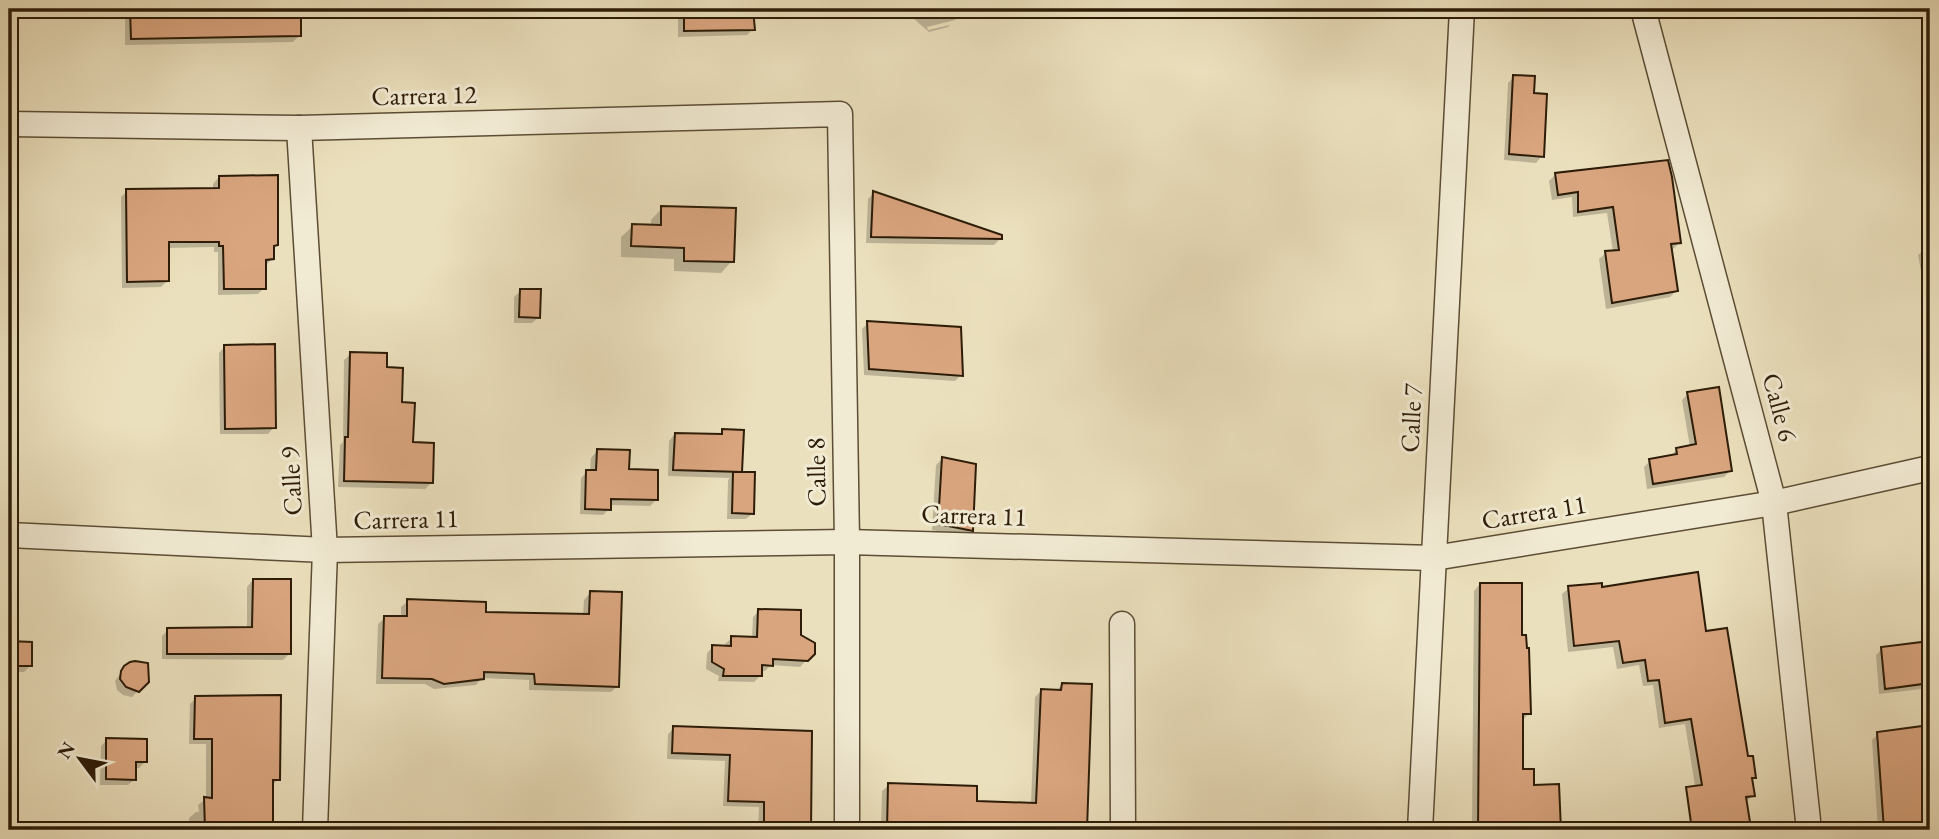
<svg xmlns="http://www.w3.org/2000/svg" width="1939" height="839" viewBox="0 0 1939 839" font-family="'EB Garamond',serif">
<rect width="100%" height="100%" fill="#ebe0bd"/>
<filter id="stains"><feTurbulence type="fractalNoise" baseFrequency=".00286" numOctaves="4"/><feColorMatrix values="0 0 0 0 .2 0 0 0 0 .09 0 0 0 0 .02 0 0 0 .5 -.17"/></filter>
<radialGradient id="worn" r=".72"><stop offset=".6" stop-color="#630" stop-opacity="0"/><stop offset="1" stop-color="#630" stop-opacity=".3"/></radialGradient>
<g fill="#0003">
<path d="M125,9H299V36L293,42L125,45Z"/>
<path d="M683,9H752L753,29L747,35L678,37V14Z"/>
<path d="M921,9H965L955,20L927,27L928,30L950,25L948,27L929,32L913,18Z"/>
<path d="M1514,77L1532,95L1542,156L1536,163L1504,160L1508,83Z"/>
<path d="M1556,174L1679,243L1673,249H1670L1676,291L1670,297L1606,309L1599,259L1606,253L1613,252L1607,213L1573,217L1572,197L1552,200L1549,181Z"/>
<path d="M219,177L277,244L272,249V259L266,265L264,288L258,294L218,295V252H214V247L167,248V281L161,287L122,288L121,197L127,191L213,190V184Z"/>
<path d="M874,193L1000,239L994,245L866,243L868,199Z"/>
<path d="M662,208L732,261L721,273L674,271V259L621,257V237L633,226H651V220Z"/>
<path d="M1930,248V319L1918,255L1925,249Z"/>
<path d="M521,291L539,317L532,323H514V297Z"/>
<path d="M868,323L961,375L955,381L864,375L862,329Z"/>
<path d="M225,346L274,427L268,434H220L219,353Z"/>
<path d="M351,354L385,369L412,443L431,483L425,489L338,487L340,445L343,442L344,360Z"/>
<path d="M1688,394L1731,470L1724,477L1647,489L1644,467L1650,461L1671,456L1677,449L1690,447L1682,400Z"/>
<path d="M723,431L740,471L738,474L753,513L746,519H727L728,480L730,478L668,476L669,441L675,434L718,436Z"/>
<path d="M597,451L628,471L656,500L650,506L609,505V509L603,515L580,514L581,478L587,472H590L591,458Z"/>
<path d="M942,459L971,530L965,536L932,530L936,465Z"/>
<path d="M253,580L289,654L283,660L162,659V636L168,630L247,629V587Z"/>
<path d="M1480,584L1520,636L1529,713L1523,720L1522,771L1559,826H1566V830H1457L1472,829L1474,591Z"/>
<path d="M1569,588L1600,589L1705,633L1754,777L1751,781L1753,795L1745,803L1748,821L1742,827L1722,830H1699L1696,792L1685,724L1659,728L1653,685L1643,686L1639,665L1617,669L1613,647L1568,652L1562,594Z"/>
<path d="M590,593L618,686L611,692L529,690V680L482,678L476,685L434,689L425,684H376L378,624L385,618H401V607L408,601L484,613L583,616L584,600Z"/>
<path d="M759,611L813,653L800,667L771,665L765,671H760V676L754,682L718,681L719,676L706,669L707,653L713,647H726L725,644L732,638H752L753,617Z"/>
<path d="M1930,642V688L1879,694L1876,655L1882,649Z"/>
<path d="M9,643L31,644V665L24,672H9Z"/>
<path d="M126,666L147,681L132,697L123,695L117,690L115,681Z"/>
<path d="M1062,685L1090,686L1085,830H881L882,791L889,785L975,803L1031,804L1035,697L1041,691H1056Z"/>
<path d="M196,698L278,779L271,787V830H189V818L196,812H199L198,805L206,799V744H189L190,704Z"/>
<path d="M1930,727V830H1878L1872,740L1878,734Z"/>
<path d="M674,728L811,785L809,830H758L759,807L723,806L725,761L667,759L668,734Z"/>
<path d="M107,740L145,762L139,768H134L135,779L128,785H100L101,746Z"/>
</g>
<g fill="#d9a57f" stroke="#2d1c07" stroke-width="2">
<path d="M130,9H301V36L131,39Z"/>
<path d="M684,9H753L755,30L684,31Z"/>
<path d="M1513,75L1535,76L1534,93L1547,94L1544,157L1509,154Z"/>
<path d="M1668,160L1672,177L1681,243L1671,244L1678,291L1612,303L1605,251L1619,250L1613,207L1578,212V192L1558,195L1555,173Z"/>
<path d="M278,175V245L274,246V259L266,260V289H224L223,246H219V242H169V281L127,282L126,189L219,188V176Z"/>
<path d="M873,191L1002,235V239L871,237Z"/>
<path d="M661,206L736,208L734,262L684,261V248L631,246L632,224L661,225Z"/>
<path d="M520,289H541L540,318L519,317Z"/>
<path d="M867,321L961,327L963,376L869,369Z"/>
<path d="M275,344L276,428L225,429L224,345Z"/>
<path d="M350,352L387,353V367L403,368L402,402L415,403L413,442L434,443L433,483L344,481L345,437H348Z"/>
<path d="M1719,387L1732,471L1653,484L1649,459L1677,454L1676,448L1696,444L1687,392Z"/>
<path d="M722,429L744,430L742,472L673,470L675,433L722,434Z"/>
<path d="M597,449L630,450L629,469L658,470V500L611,499V510L585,509L586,470H596Z"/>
<path d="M942,457L976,464L973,531L938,524Z"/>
<path d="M733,472H755L754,514L732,513Z"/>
<path d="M1698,572L1706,631L1727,628L1748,756H1753L1756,778H1752L1755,796L1746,797L1750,822L1692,830L1686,787L1702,785L1691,719L1665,723L1659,680L1648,681L1645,660L1623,663L1619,641L1574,646L1568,586L1602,583V587Z"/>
<path d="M253,579H291V654H167V628L252,627Z"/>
<path d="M1480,583H1522V635H1526L1527,648H1529L1531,714H1523V769H1534V785L1559,784L1561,830H1478Z"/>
<path d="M590,591L622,592L619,687L535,684L534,674L484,672V679L444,684L432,679L382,678L384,616H407V599L486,602V612L589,614Z"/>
<path d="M758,609L801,610V635L815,643V654L808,661L773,659V666L762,665V676H723L724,669L712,662V645L731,646V636L757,637Z"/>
<path d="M9,641L32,642V666H9Z"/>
<path d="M1930,641V683L1885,689L1881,647Z"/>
<path d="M135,661L148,663L149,682L139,692L126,687L120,679L121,671L124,666L130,662Z"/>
<path d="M1062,683L1092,684L1087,830H887L888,783L977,786V801L1036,803L1041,689L1061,690Z"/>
<path d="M281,695L280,780H273V830H205L204,797L212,798V739H194L195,696Z"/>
<path d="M1930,725V830H1884L1877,732Z"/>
<path d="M673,726L812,731L811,830H764V802L728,801L730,755L672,753Z"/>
<path d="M106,738L147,739V762H136V780L106,779Z"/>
</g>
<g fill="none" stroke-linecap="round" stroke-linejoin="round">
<g stroke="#5c4d34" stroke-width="27">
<g id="street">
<path d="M1643,9L1774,503L1809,830"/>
<path d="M9,124L299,128L840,114L847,542V830"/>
<path d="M299,128L325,550L315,830"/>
<path d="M9,535L325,550L847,542L1434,558L1774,503L1930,468"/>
<path d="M1122,624L1123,830"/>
<path d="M1420,830L1462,9"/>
</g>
</g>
<use href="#street" stroke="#f2ebd4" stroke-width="24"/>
</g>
<g text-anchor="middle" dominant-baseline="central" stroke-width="6" stroke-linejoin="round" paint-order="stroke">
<g font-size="26" fill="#2d1c07" stroke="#f2ebd4">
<text transform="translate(424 95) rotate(-1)">Carrera 12</text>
<text transform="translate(1780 407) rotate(75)">Calle 6</text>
<text transform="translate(1411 418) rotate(-87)">Calle 7</text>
<text transform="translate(816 472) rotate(-91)">Calle 8</text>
<text transform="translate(291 481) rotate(-93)">Calle 9</text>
<text transform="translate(1534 512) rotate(-9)">Carrera 11</text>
<text transform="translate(974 515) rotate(2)">Carrera 11</text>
<text transform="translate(406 519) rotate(-1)">Carrera 11</text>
</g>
</g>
<rect width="1939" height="839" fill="none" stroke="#ebe0bd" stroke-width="35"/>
<rect x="10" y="10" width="1918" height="818" fill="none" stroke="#2d1c07" stroke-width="3.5"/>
<rect x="18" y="18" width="1904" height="804" fill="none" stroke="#2d1c07" stroke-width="2"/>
<g transform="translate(80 759) rotate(302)" stroke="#f2ebd4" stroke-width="5" paint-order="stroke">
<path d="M0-5L12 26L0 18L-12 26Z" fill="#2d1c07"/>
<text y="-10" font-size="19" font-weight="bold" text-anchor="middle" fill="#2d1c07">N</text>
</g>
<rect width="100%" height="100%" filter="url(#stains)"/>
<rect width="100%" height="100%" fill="url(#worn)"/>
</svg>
